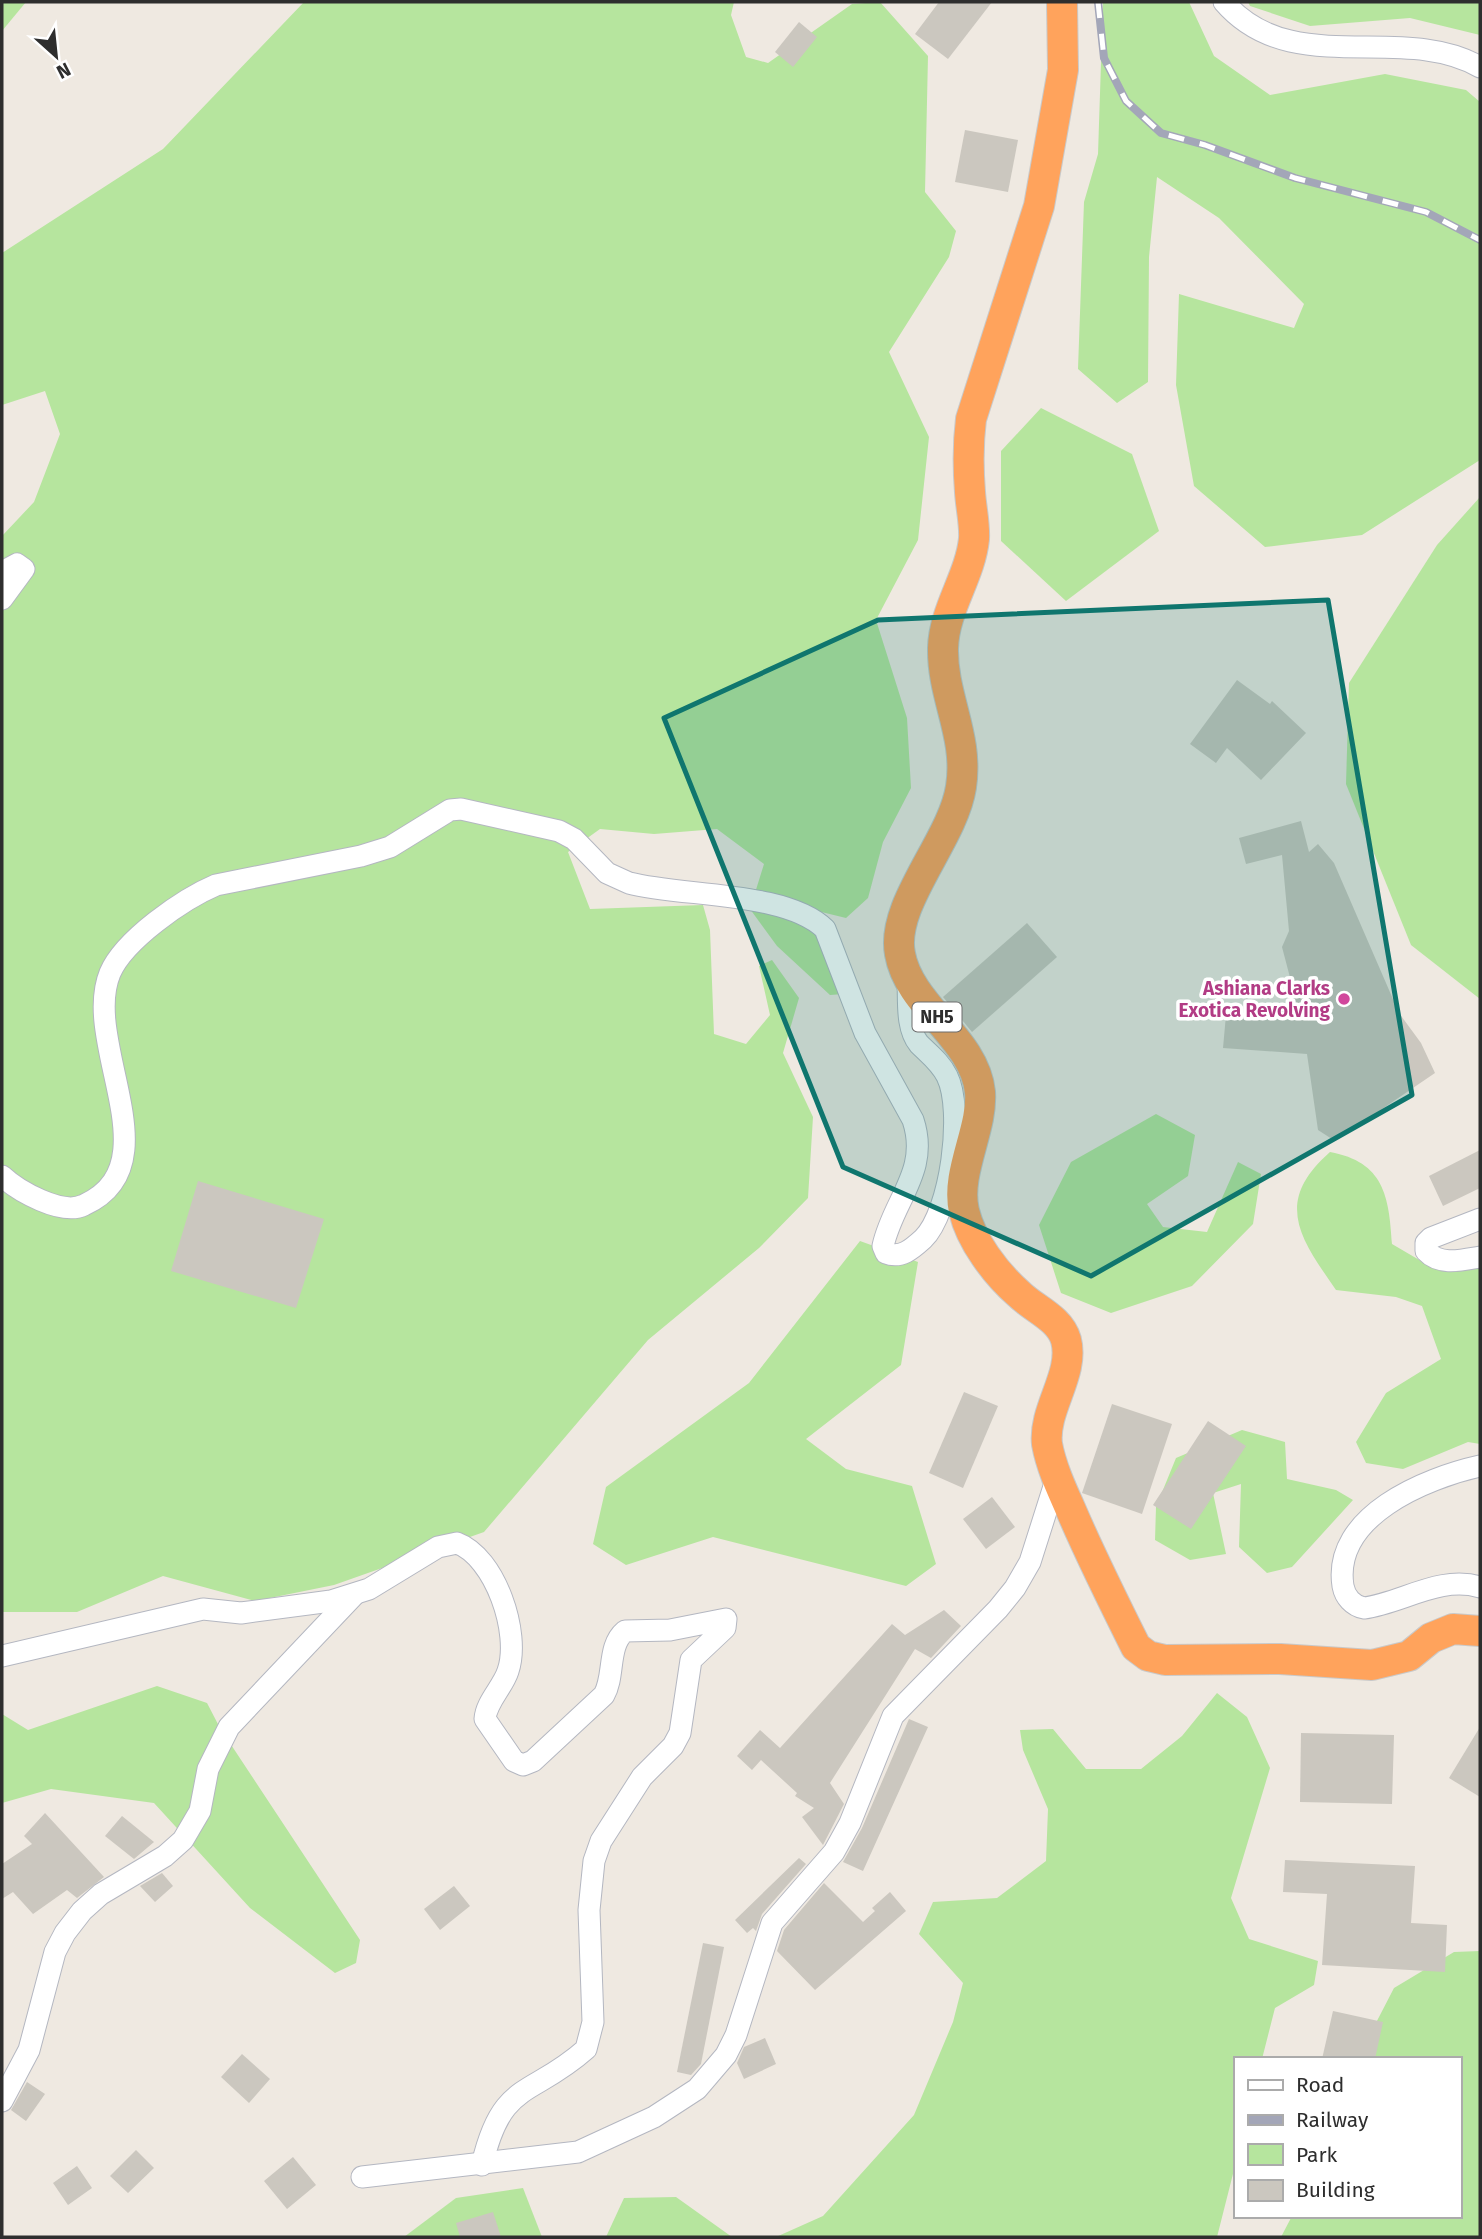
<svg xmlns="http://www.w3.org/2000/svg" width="1482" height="2239" viewBox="0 0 1482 2239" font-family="'Fira Sans',sans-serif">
<rect width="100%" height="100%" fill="#efe9e1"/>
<g fill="#b6e59e">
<path d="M2,2H26L2,31Z"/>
<path d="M304,2H734L731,15L746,57L768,63L852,4L880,2L928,56L925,192L956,231L949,257L889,352L929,437L918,540L876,620L907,718L911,788L883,842L868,898L846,918L801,907L832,947L844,994L830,995L777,946L750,909L764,864L717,829L654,834L600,829L568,852L590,909L703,905L710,930L714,1034L746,1044L770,1015L759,966L772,960L799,998L783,1053L813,1117L808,1198L759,1248L648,1340L484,1532L334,1585L255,1601L163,1576L77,1612H2V536L34,502L60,434L45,391L2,405V253L163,149Z"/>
<path d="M1103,2H1189L1214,56L1270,95L1385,74L1466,90L1480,102V460L1362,535L1265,547L1194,486L1176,385L1179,294L1294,328L1304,304L1219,218L1157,177L1149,257L1148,382L1117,403L1078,369L1084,202L1098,154Z"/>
<path d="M1248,2H1480V35L1410,18L1310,26L1250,6Z"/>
<path d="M1041,408L1132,454L1159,531L1066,601L1001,541V451Z"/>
<path d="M1480,497V999L1411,945L1346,784L1349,683L1437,545Z"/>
<path d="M1156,1114L1195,1135L1188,1176L1147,1204L1163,1227L1207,1232L1238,1162L1261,1174L1253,1224L1192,1286L1111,1313L1061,1293L1039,1225L1071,1162Z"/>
<path d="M1330,1152C1384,1162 1389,1196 1392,1244L1421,1261L1480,1260V1444L1468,1442L1403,1469L1366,1463L1356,1442L1386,1393L1441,1359L1422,1306L1396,1297L1336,1290C1300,1238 1273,1202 1330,1152Z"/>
<path d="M860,1241L918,1262L901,1365L806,1439L846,1469L912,1486L936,1564L906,1586L713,1537L626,1565L593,1544L606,1487L749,1383Z"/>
<path d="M1242,1430L1285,1442L1287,1479L1336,1490L1353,1500L1292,1567L1267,1573L1239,1547L1241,1484L1213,1493L1226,1554L1190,1560L1155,1540L1156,1507L1176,1458Z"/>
<path d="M157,1686L207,1703L220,1728L360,1940L356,1963L335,1973L250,1908L154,1803L51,1789L2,1803V1714L28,1730Z"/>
<path d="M1217,1693L1247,1717L1270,1768L1231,1898L1249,1939L1318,1961L1314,1985L1275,2008L1262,2059H1235V2166L1217,2237H776L823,2216L914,2115L953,2022L963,1983L919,1934L933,1902L997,1898L1046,1861L1048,1809L1023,1750L1020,1730L1053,1729L1086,1769H1141L1182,1736Z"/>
<path d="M1480,1951V2237H1281L1292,2216H1459V2059H1345L1363,2048L1394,1988L1454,1952Z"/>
<path d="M523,2188L542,2237H404L456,2198Z"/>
<path d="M676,2197L732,2237H606L624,2198Z"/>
</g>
<g fill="#cbc7bf">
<path d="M939,2H992L948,59L915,34Z"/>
<path d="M799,22L817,37L793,67L775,52Z"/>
<path d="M965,130L1018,140L1008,192L955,182Z"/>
<path d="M1237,680L1270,704L1272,701L1306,733L1261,780L1227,748L1216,763L1190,744Z"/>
<path d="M1301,821L1309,852L1318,844L1334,863L1399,1013L1421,1043L1435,1073L1335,1141L1318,1130L1307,1054L1223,1048L1226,1015L1295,1020L1292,985L1282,947L1289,931L1282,855L1246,864L1239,838Z"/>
<path d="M1027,923L1057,957L972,1032L943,997Z"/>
<path d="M1480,1150V1188L1443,1206L1429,1176Z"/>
<path d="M198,1181L324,1219L296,1308L171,1271Z"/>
<path d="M964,1392L998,1406L963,1488L929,1473Z"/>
<path d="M1112,1404L1172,1424L1142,1514L1082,1493Z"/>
<path d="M1208,1421L1246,1446L1191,1529L1153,1505Z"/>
<path d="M992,1497L1015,1527L986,1549L963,1519Z"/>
<path d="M944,1610L961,1626L931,1658L915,1649L830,1783L844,1804L823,1845L802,1817L814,1808L795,1796L797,1793L761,1760L752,1770L737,1756L760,1730L780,1748L892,1624L905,1635Z"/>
<path d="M909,1719L928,1727L863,1871L843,1862L862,1828Z"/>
<path d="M1480,1727V1797L1449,1778Z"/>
<path d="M1301,1733L1394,1735L1392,1804L1300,1802Z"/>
<path d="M45,1813L104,1877L77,1898L67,1890L33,1914L13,1892L2,1899V1864L32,1844L24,1836Z"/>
<path d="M122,1816L154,1842L134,1859L105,1836Z"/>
<path d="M799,1858L806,1864L762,1914L756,1931L753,1928L747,1933L735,1920Z"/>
<path d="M1285,1860L1415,1866L1411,1923L1447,1925L1445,1972L1322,1965L1327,1894L1283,1892Z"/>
<path d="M162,1873L173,1886L155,1902L140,1886Z"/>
<path d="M824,1883L863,1922L875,1911L872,1908L890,1892L906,1911L815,1990L777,1951L784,1930Z"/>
<path d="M454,1886L470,1906L440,1930L424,1909Z"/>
<path d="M703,1943L724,1947L701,2064L691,2075L677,2072Z"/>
<path d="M1333,2011L1383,2022L1375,2059H1322Z"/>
<path d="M765,2038L776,2064L744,2079L737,2063L744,2047Z"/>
<path d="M242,2054L270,2079L249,2103L221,2077Z"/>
<path d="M27,2082L45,2094L26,2121L11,2110Z"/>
<path d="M136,2150L154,2168L128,2193L110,2176Z"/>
<path d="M293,2157L316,2185L287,2209L264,2181Z"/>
<path d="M77,2166L92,2188L68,2205L53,2183Z"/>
<path d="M493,2212L501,2237H460L456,2223Z"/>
</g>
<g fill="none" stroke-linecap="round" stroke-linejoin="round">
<g stroke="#b4b7c1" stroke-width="23">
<g id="minor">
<path d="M1224,2C1291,80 1402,22 1480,67"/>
<path d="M2,572L17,564L24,569L2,599"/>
<path d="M2,1176C18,1191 62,1216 84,1205C174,1164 81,1043 110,973C124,940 183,899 216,885L361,856L390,847L450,810L461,809L559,831L574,839L607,873L629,883C683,897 786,891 825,929L865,1033L913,1120C930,1171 893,1200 883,1246L886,1253C901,1259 912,1249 923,1239C951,1212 964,1110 947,1076C940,1062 929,1054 919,1044C906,1028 909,1001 908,982"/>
<path d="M1480,1219L1431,1238L1426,1243V1251C1440,1266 1462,1260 1480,1257"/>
<path d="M1480,1466C1426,1478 1332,1516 1343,1586C1345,1597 1353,1606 1364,1608C1402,1603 1440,1575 1480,1587"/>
<path d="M2,1656L203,1609L241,1613L331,1601L369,1589L438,1547L457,1543C495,1557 521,1633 508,1671C503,1687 486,1702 485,1719L514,1761L523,1765L533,1761L604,1695C615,1676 607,1646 625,1631L670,1630L726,1619L725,1628L691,1660L680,1733L673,1746L642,1777L601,1841L594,1861L589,1910L593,2022L586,2049C531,2098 502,2079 482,2165"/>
<path d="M2,2101L29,2050L55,1952L65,1933L82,1911L101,1894L165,1856L183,1840L200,1811L208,1769L229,1727L354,1595"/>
<path d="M362,2177L578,2152L654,2117L697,2089L726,2055L736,2035L772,1923L834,1852L850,1823L893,1716L998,1609L1015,1588L1030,1562L1057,1477"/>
</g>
</g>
<g stroke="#c9c9c9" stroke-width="32">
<path id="highway" d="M1062,2L1063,70L1039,206L971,419C968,443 968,467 970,492C971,508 975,524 974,539C970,577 944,609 943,648C942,697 969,736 961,787C953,840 890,904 900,954C909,1006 975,1039 980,1092C983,1129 955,1173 964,1211C971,1241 996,1274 1019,1294C1034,1309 1060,1318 1066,1340C1075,1374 1043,1409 1047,1444C1051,1466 1061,1488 1070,1508C1090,1555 1113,1601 1136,1647L1148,1656L1165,1660L1280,1659L1372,1665L1409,1656L1431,1638L1453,1629L1480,1631"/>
</g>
<use href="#minor" stroke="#fff" stroke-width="21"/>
<use href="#highway" stroke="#ffa35c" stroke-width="30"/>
<g stroke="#a3a6b8" stroke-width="8">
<path id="rail" d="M1098,2L1104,58L1126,101L1161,133L1205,145L1295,178L1426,212L1480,240"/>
</g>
<use href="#rail" stroke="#fff" stroke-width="5" stroke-dasharray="16" stroke-linecap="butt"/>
</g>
<path fill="#0f766e" fill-opacity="0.2" stroke="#0f766e" stroke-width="5" stroke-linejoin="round" d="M1328,600L1412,1095L1091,1276L843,1167L664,718L878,620Z"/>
<circle fill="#d1479c" stroke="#fff" stroke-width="2.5" cx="1344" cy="999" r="7"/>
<g text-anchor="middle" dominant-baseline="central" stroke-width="7" stroke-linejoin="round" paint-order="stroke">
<rect fill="#fff" stroke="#6d6d6d" stroke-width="2" x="912.5" y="1002.5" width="49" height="29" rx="5"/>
<g font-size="18" font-weight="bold" fill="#2e2e2e">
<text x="937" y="1017">NH5</text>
</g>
<g font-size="19" font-weight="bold" fill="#b23c85" stroke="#fff" text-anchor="end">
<text x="1330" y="988">Ashiana Clarks<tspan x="1330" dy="22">Exotica Revolving</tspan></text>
</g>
</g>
<rect width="1482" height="2239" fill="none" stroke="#2e2e2e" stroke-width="7"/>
<rect x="1234" y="2057" width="228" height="161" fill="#ffffff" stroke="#ababab" stroke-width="2"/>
<rect x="1248" y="2080" width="35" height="10" fill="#ffffff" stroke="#ababab" stroke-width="2"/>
<text x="1296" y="2092" font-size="21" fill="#2e2e2e">Road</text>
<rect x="1248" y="2115" width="35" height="10" fill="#a3a6b8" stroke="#ababab" stroke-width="2"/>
<text x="1296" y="2127" font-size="21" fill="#2e2e2e">Railway</text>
<rect x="1248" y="2144" width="35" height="21" fill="#b6e59e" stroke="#ababab" stroke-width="2"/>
<text x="1296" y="2162" font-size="21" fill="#2e2e2e">Park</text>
<rect x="1248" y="2180" width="35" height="21" fill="#cbc7bf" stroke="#ababab" stroke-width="2"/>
<text x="1296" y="2197" font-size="21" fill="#2e2e2e">Building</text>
<g transform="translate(56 56) rotate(153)" stroke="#ffffff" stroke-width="5" paint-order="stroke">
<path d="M0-5L12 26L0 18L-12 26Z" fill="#2e2e2e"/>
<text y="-10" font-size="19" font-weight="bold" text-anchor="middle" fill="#2e2e2e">N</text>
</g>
</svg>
